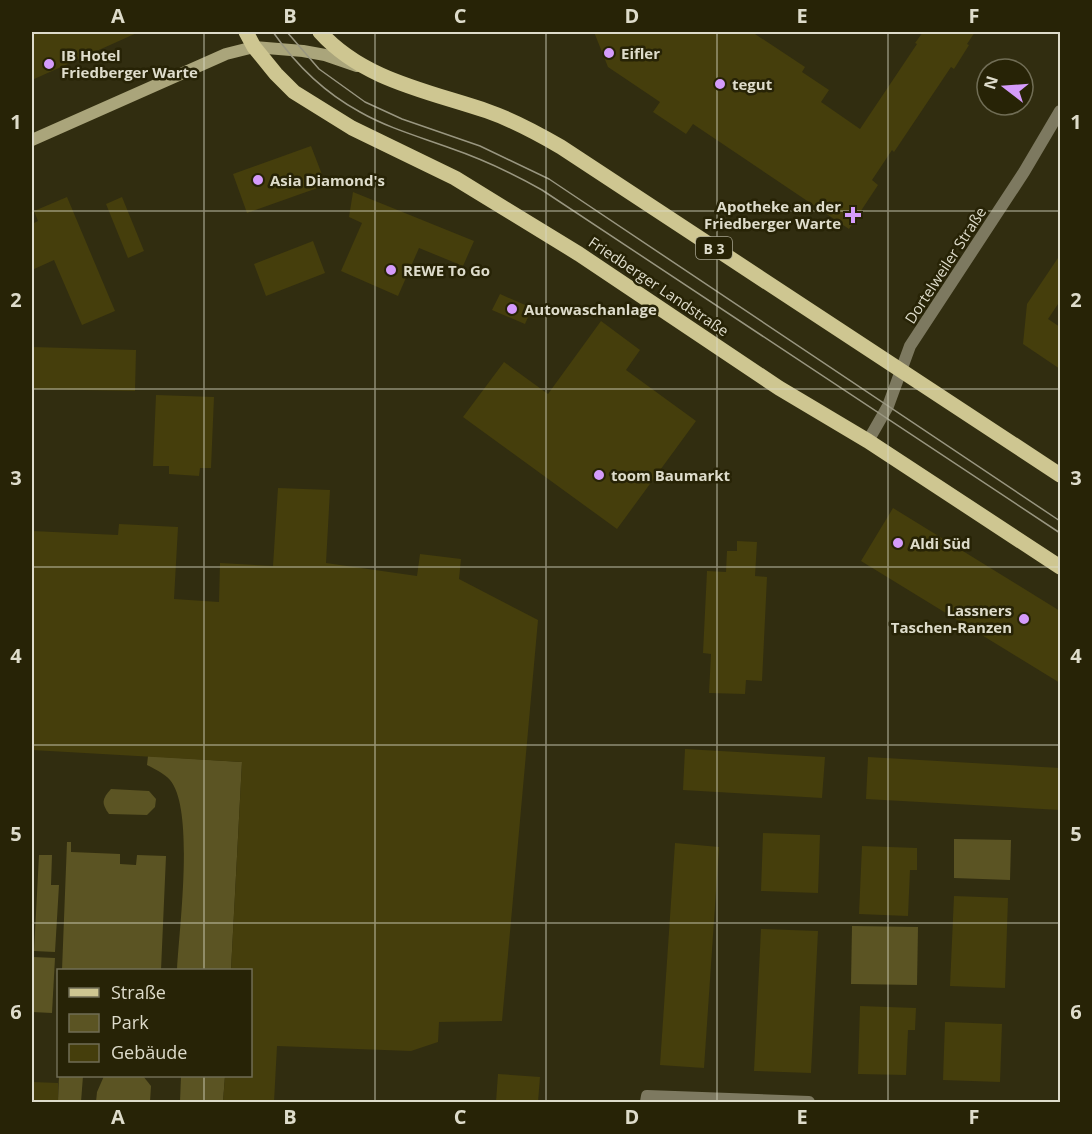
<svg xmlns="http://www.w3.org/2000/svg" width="1092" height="1134" viewBox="0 0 1092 1134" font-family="'Open Sans',sans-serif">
<rect width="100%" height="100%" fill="#312d10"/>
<g fill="#5b5423">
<path d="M148,756L242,762L231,970H177C179,930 195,809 170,780C165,774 155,769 147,765Z"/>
<path d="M111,789L149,791L156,799L155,807L147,815L109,814C101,803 102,799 111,789Z"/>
<path d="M954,839L1011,840L1010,880L954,878Z"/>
<path d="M67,842H71V852L120,854V864L136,865L137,855L166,856L161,970H62Z"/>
<path d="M39,855H52L51,885H59L55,952L34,951Z"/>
<path d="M852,926L918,927L917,985L851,984Z"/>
<path d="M33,957L55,958L52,1013L32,1012Z"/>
<path d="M59,1076H83L81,1102H58Z"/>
<path d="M104,1076H143L151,1086L150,1102H96L97,1092Z"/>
<path d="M181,1076H225L223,1102H180Z"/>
</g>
<g fill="#453e0c">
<path d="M32,32H139L32,80Z"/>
<path d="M594,32H752L805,67L802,72L829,90L821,102L860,129L917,44L915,43L923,32H975L967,44L969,45L954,69L951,67L894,152L892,150L872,180L878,185L849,229L693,124L686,134L653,112L660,102L608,67Z"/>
<path d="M311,146L326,185L247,213L233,174Z"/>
<path d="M353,192L474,241L463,266L419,248L398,296L341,271L362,223L349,217Z"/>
<path d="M67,197L115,311L82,325L54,260L32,270V224L38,221L34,211Z"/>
<path d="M122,197L144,251L128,258L106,204Z"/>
<path d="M313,241L325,273L266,296L254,264Z"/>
<path d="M1060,255V301L1048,319L1060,327V369L1023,344L1027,304Z"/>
<path d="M500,294L532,308L525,324L492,310Z"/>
<path d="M601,321L640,350L626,370L696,421L617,529L463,417L504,362L548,394Z"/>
<path d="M32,347L136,350L135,391L32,389Z"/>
<path d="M156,395L214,397L211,468H200L199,476L169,474V466H153Z"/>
<path d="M278,488L330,490L326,563L417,576L420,554L461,559L459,579L538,620L502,1021L439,1022L438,1042L411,1051L277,1046L274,1102H223L225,1076H250V970H231L242,762L32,750V531L118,535L119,524L178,527L174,599L219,602L220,563L273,566Z"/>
<path d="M893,508L1060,611V683L861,561Z"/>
<path d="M737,541L757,542L755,576L767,577L762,681L746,680L745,694L709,693L711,654L703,653L707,571L726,572L727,551H737Z"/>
<path d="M685,749L825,757L822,798L683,790Z"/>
<path d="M868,757L1060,768V810L866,799Z"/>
<path d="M763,833L820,835L818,893L761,891Z"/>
<path d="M675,843L719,847L704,1068L660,1065Z"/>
<path d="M862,846L917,848V870H910L908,916L859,914Z"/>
<path d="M954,896L1008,898L1005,988L950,986Z"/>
<path d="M761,929L818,931L811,1073L754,1071Z"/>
<path d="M860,1006L916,1008L915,1030H908L906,1075L858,1074Z"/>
<path d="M945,1022L1002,1024L1000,1082L943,1080Z"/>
<path d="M498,1074L540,1077L538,1102H496Z"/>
<path d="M32,1082L58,1083V1102H32Z"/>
</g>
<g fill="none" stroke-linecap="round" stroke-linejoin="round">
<g stroke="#7d7960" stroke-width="12">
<path d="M868,441L888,406L910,346L1024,172L1060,111"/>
<path d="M646,1102L647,1096L809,1102"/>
</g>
<path stroke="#aaa57b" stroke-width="12" d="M32,140L226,54L254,47L303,51L325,55L357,66"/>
<g stroke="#cec691" stroke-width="15">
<path d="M246,32L254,47L276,74L294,92L352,128L455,178L579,254L779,388L868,441L1060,567"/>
<path d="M320,32C363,80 428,91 487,111C513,120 537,133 561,147L1060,475"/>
</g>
<g stroke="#999680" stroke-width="1.5">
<path d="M273,32C296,65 325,93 360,112C388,128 420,137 450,148C482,159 512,173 542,190L1060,533"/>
<path d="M287,32L319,69L365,102L402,119L480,146L549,179L1060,521"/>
</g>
</g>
<path fill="none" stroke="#dedccb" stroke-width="1.5" stroke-opacity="0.55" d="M204,32V970M375,32V1102M546,32V1102M717,32V1102M888,32V1102M32,211H1060M32,389H1060M32,567H1060M32,745H1060M32,923H1060M204,1076V1102"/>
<g fill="#d59bfb" stroke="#272306" stroke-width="2">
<circle cx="609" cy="53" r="6"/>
<circle cx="49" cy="64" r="6"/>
<circle cx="720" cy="84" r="6"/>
<circle cx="258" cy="180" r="6"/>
<path d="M850 206h6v6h6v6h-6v6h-6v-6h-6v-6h6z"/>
<circle cx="391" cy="270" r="6"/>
<circle cx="512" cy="309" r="6"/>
<circle cx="599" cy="475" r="6"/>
<circle cx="898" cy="543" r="6"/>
<circle cx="1024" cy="619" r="6"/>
</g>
<g text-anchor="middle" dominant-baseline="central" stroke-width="5" stroke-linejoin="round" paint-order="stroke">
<rect fill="#272306" stroke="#a7a490" stroke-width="1.5" x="696" y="237" width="36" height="22" rx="4.5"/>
<g font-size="14" font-weight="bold" fill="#dedccb">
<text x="714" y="248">B 3</text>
</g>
<g font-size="15" font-weight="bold" fill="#dedccb" stroke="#272306" text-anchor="start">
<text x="621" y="53">Eifler</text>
<text x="61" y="55">IB Hotel<tspan x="61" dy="17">Friedberger Warte</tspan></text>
<text x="732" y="84">tegut</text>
<text x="270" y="180">Asia Diamond's</text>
<text x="841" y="206" text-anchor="end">Apotheke an der<tspan x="841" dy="17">Friedberger Warte</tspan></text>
<text x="403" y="270">REWE To Go</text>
<text x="524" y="309">Autowaschanlage</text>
<text x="611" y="475">toom Baumarkt</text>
<text x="910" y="543">Aldi Süd</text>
<text x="1012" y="610" text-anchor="end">Lassners<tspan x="1012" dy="17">Taschen-Ranzen</tspan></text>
</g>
<g font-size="15" fill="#dedccb" stroke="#272306">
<text transform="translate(945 265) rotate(-57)">Dortelweiler Straße</text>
<text transform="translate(659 286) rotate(34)">Friedberger Landstraße</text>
</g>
</g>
<rect width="1092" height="1134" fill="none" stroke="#272306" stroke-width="66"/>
<rect x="57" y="969" width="195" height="108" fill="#272306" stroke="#706d55" stroke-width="1.5"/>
<rect x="69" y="988" width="30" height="9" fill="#cec691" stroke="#706d55" stroke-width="1.5"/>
<text x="111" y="999" font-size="18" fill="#dedccb">Straße</text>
<rect x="69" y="1014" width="30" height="18" fill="#5b5423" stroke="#706d55" stroke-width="1.5"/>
<text x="111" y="1029" font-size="18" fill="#dedccb">Park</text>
<rect x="69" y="1044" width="30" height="18" fill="#453e0c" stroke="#706d55" stroke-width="1.5"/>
<text x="111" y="1059" font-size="18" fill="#dedccb">Gebäude</text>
<g transform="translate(1005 87) rotate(287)"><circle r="28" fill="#272306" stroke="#706d55" stroke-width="1.5"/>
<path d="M0-4.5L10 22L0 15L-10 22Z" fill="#d59bfb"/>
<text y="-9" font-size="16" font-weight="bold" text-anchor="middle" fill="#dedccb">N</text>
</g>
<rect x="33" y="33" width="1026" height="1068" fill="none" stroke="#dedccb" stroke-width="2"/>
<g font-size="20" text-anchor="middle" font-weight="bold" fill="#dedccb">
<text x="118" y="23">A</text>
<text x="290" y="23">B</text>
<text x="460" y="23">C</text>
<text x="632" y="23">D</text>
<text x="802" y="23">E</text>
<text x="974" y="23">F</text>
<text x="16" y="129">1</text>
<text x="1076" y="129">1</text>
<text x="16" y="307">2</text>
<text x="1076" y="307">2</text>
<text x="16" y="485">3</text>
<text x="1076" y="485">3</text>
<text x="16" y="663">4</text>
<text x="1076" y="663">4</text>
<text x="16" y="841">5</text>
<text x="1076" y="841">5</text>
<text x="16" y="1019">6</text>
<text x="1076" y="1019">6</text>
<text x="118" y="1124">A</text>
<text x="290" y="1124">B</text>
<text x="460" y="1124">C</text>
<text x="632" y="1124">D</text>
<text x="802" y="1124">E</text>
<text x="974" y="1124">F</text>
</g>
</svg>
